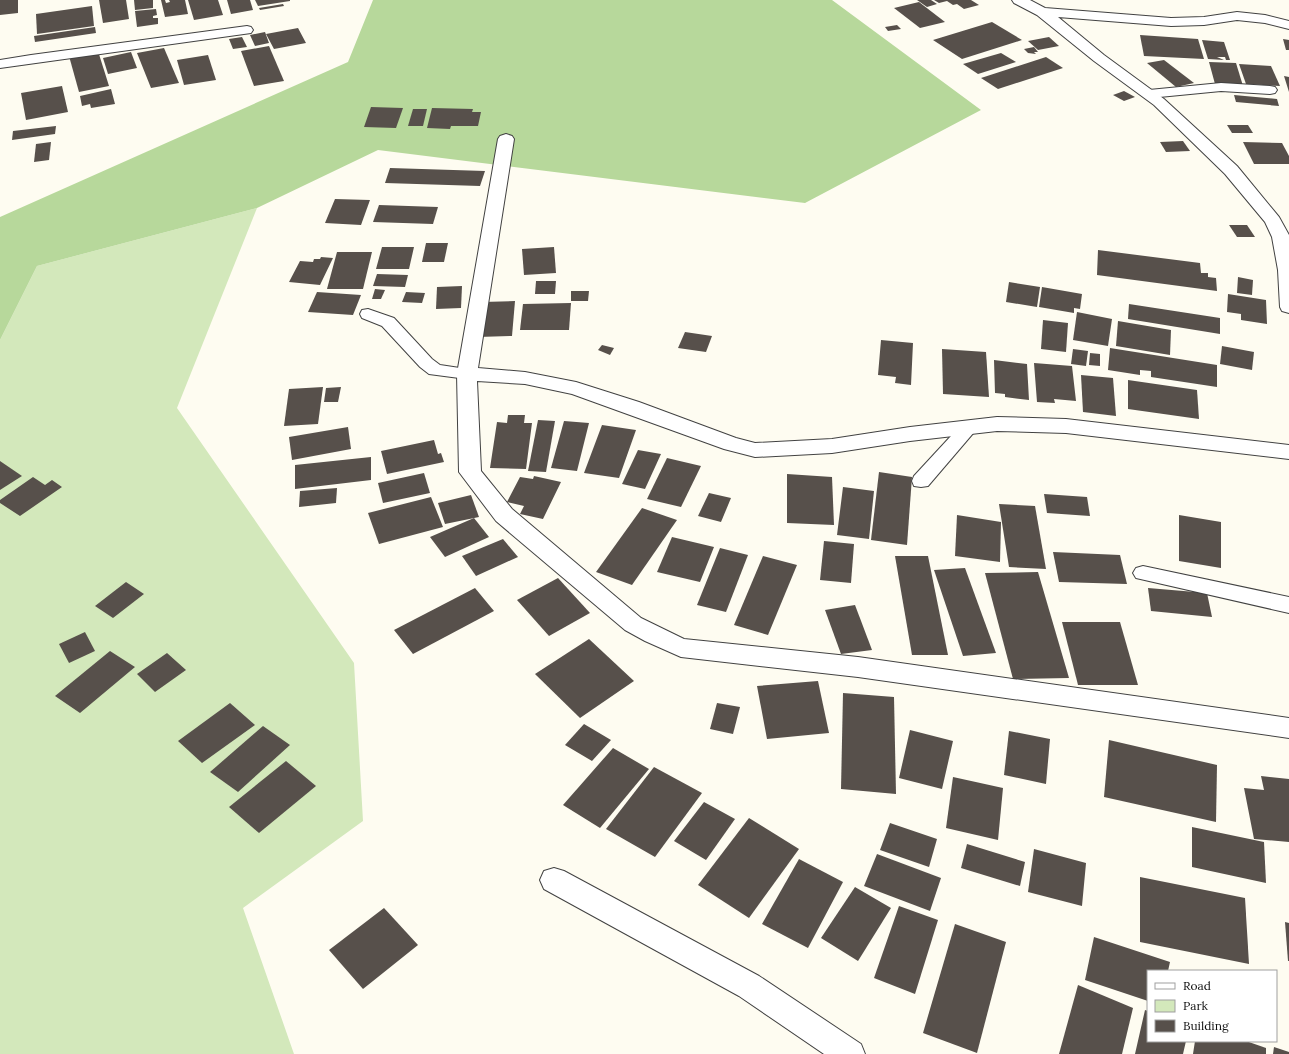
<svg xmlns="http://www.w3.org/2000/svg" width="1289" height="1054" viewBox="0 0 1289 1054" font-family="Lora,serif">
<rect width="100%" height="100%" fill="#fefcf1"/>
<path fill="#d3e8bb" d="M257,208L177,408L354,663L363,821L243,908L294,1054H0V340L37,266Z"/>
<path fill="#b7d89b" d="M373,0H832L981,110L805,203L378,150L257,208L37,266L0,340V217L348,62Z"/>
<g fill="#57504b">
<path d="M0,0H18V13L0,15Z"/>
<path d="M99,0H126L129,19L103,23Z"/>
<path d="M134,0H153V8L135,10Z"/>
<path d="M161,0H165L166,3L170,2L169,0H185L188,14L165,17Z"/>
<path d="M188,0H218L223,15L194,20Z"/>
<path d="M227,0H250L253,10L231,14Z"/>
<path d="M255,0H290V1L258,6Z"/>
<path d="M917,0H931L937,4L927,7Z"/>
<path d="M934,0H971L979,5L964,9L957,4L953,5L947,1L939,3Z"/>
<path d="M919,2L945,22L920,28L894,8Z"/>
<path d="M283,4L284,6L260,10L259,8Z"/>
<path d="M92,6L94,26L37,34L36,14Z"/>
<path d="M156,9L157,15L153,16V18H158V24L137,27L135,11Z"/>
<path d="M992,22L1022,40L962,59L933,40Z"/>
<path d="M897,25L901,29L888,31L885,27Z"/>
<path d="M95,27L96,33L35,42L34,36Z"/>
<path d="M298,28L306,43L274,49L266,34Z"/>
<path d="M265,32L269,43L255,46L250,35Z"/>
<path d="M1140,35L1198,39L1204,59L1144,56Z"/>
<path d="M242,37L247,47L233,49L229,39Z"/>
<path d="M1049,37L1059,46L1038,50L1028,41Z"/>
<path d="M1283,39L1289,40V50H1286Z"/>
<path d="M1202,40L1224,42L1230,60H1226L1225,57H1217L1224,60L1208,59Z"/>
<path d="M269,46L284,81L254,86L241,51Z"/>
<path d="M1034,47L1038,52H1034L1036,54L1028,53L1024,49Z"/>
<path d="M164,48L179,83L151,88L137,53Z"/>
<path d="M98,51L109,86L79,92L69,56Z"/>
<path d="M131,52L137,68L108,74L103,58Z"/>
<path d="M1001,53L1016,62L978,74L963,64Z"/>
<path d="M208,55L216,80L184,85L177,60Z"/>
<path d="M1046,57L1063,68L998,89L981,78Z"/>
<path d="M1164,60L1194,83L1176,87L1147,63Z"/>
<path d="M1209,62L1236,63L1243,86L1215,84Z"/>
<path d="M1239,64L1271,66L1280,86L1246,84Z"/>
<path d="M1284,76L1289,77V92Z"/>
<path d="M62,86L68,112L26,120L21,93Z"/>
<path d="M111,89L115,104L91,108L90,104L82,106L80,96Z"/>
<path d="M1124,91L1135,97L1124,101L1113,95Z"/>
<path d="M1234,95L1277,99L1279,106L1236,102Z"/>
<path d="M371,107L403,108L396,128L364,127Z"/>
<path d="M432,108L473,109L472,112H481L478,126H451L450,129L427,128Z"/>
<path d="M413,109H427L423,126H408Z"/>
<path d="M1227,125H1248L1253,133H1232Z"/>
<path d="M56,126L55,134L12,140L13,131Z"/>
<path d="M1183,141L1190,151L1166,152L1160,142Z"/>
<path d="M51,142L49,160L34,162L36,144Z"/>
<path d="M1243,142L1282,143L1289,156V164H1254Z"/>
<path d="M390,168L485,171L480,186L385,183Z"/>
<path d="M335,199L370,200L361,225L325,223Z"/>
<path d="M379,205L438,207L433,224L373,222Z"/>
<path d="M1229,225H1247L1255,237H1237Z"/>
<path d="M426,243H448L444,262H422Z"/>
<path d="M382,247H414L409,269H376Z"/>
<path d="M554,247L556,273L524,275L522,249Z"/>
<path d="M1098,250L1200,263L1201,273H1208V277L1216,278L1217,291L1097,275Z"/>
<path d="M337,252H372L363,289H327Z"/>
<path d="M321,257L333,258L320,285L289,282L300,261L313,262L314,259H320Z"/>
<path d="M377,274L408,275L405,287L373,286Z"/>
<path d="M1238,277L1253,280L1252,295L1237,293Z"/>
<path d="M536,281H556L555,294H535Z"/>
<path d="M1009,282L1040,287L1037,307L1006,302Z"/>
<path d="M462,286L461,308L436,309L437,287Z"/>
<path d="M1042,287L1082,294L1080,309L1074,308V313L1039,307Z"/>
<path d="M375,289L385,290L381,299H372Z"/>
<path d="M571,291H589L588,301H571Z"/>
<path d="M317,292L361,295L353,315L308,312Z"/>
<path d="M406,292L425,293L422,303L402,302Z"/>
<path d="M1228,294L1266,300L1267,324L1241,320V314L1227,312Z"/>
<path d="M515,301L512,336L478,337L482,302Z"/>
<path d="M571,303L569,330H520L523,304Z"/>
<path d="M1129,304L1220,318V334L1128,319Z"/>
<path d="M1077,312L1112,319L1108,346L1073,340Z"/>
<path d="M1043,320L1068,323L1066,352L1041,349Z"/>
<path d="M1118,321L1171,330L1170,355L1116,346Z"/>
<path d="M685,332L712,336L706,352L678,348Z"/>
<path d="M881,340L913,343L911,385L895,383L896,377L878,375Z"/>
<path d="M602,345L614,348L610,355L598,350Z"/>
<path d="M1222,346L1254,352L1252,370L1220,364Z"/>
<path d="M1110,348L1217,365V387L1151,377V371L1140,370V375L1108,370Z"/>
<path d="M942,349L986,352L989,397L943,394Z"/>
<path d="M1073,349L1088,351L1086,366L1071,364Z"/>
<path d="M1090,353L1100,354V366L1089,365Z"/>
<path d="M994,360L1027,364L1029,400L1005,397V394L995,393Z"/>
<path d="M1034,363L1072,366L1076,401L1054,399L1055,403L1037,402Z"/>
<path d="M1081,375L1113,378L1116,416L1083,412Z"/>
<path d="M1128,380L1197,390L1199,419L1128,409Z"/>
<path d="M323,387L318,424L284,426L289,389Z"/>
<path d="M341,387L338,402H324L326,388Z"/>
<path d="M508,415H525L524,423H532L526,469L490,468L497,422L507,423Z"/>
<path d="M538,420L555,421L546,472L528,471Z"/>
<path d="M564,421L589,423L577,471L551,468Z"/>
<path d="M602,425L636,430L619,478L584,473Z"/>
<path d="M348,427L351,449L292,460L289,437Z"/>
<path d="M434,440L438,454L441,453L444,462L387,474L381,451Z"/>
<path d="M638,450L661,454L645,489L622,484Z"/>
<path d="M371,457V480L295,489V465Z"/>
<path d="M667,458L701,466L681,507L647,499Z"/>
<path d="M0,461L22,476L0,490Z"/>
<path d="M879,472L912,477L907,545L871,540Z"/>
<path d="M424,473L430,493L383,503L378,483Z"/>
<path d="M787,474L832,477L834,525L787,523Z"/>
<path d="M534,476L561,482L543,519L520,514L524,506L507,502L520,477L533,479Z"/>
<path d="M33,477L45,485L52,480L62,487L20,516L0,503V500Z"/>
<path d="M843,487L874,491L869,539L837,535Z"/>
<path d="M337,488L336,503L299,507L300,491Z"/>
<path d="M709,493L731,498L721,522L698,516Z"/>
<path d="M1044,494L1087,497L1090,516L1047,513Z"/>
<path d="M471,495L479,517L445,524L438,503Z"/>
<path d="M431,497L443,527L379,544L368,513Z"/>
<path d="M999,504L1035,506L1046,569L1009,567Z"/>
<path d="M642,508L677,520L632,585L596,572Z"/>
<path d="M957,515L1001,522L1000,562L955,556Z"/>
<path d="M1179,515L1221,522V568L1179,561Z"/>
<path d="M474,518L489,537L445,557L430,537Z"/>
<path d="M672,537L714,547L700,582L657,572Z"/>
<path d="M503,539L518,557L476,576L462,556Z"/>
<path d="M824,541L854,544L851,583L820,580Z"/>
<path d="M720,548L748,555L726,612L697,605Z"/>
<path d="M1053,552L1120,555L1127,584L1059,582Z"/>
<path d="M763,556L797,565L768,635L734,625Z"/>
<path d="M895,556H928L948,655H912Z"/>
<path d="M965,568L996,653L963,656L934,570Z"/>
<path d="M1038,572L1069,678L1013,679L985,573Z"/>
<path d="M558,578L590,613L549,636L517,600Z"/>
<path d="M126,582L144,594L113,618L95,606Z"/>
<path d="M475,588L494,611L413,654L394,630Z"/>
<path d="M1148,588L1207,593L1212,617L1151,611Z"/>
<path d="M855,605L872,650L841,654L825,610Z"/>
<path d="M1062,622H1120L1138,685H1078Z"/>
<path d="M85,632L95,651L69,663L59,644Z"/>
<path d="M589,639L634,681L580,718L535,674Z"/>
<path d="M110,651L135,667L80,713L55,696Z"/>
<path d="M167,653L186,670L155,692L137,674Z"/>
<path d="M818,681L829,733L767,739L757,686Z"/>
<path d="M843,693L894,697L896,794L841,789Z"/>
<path d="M230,703L255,725L202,763L178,741Z"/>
<path d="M717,703L740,707L733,734L710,729Z"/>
<path d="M584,724L611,740L592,761L565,745Z"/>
<path d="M263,726L290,745L238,792L210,772Z"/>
<path d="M910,730L953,741L942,789L899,778Z"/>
<path d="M1009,731L1050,739L1046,784L1004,775Z"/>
<path d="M1109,740L1217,765L1216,822L1104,797Z"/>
<path d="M613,748L649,769L600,828L563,805Z"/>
<path d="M286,761L316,786L259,833L229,807Z"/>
<path d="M654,767L702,793L655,857L606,829Z"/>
<path d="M1261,776L1289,779V842L1254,839L1244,788L1264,790Z"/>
<path d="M953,777L1003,788L998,840L946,828Z"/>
<path d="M704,802L735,819L706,860L674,841Z"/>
<path d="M749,818L799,849L749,918L698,885Z"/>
<path d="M890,823L937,839L929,867L880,850Z"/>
<path d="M1192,827L1264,842L1266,883L1192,867Z"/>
<path d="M967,844L1025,862L1020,886L961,868Z"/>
<path d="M1034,849L1086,863L1082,906L1028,892Z"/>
<path d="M877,854L941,878L930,911L864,886Z"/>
<path d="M799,859L843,882L808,948L762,924Z"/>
<path d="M1140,877L1245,898L1249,964L1140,942Z"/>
<path d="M855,887L891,908L858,961L821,938Z"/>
<path d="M899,906L938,920L915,994L874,978Z"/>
<path d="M384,908L418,945L363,989L329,950Z"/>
<path d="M1285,922L1289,923V961H1288Z"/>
<path d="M955,924L1006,942L977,1053L923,1033Z"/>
<path d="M1094,937L1170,962L1168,971H1148V1001L1085,980Z"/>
<path d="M1078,985L1133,1008L1122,1054H1059Z"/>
<path d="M1145,1010L1148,1011V1041H1186L1183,1054H1135Z"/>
<path d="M1195,1041H1246L1266,1048V1054H1193Z"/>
<path d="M1274,1047L1289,1052V1054H1273Z"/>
</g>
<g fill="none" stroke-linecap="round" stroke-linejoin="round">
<g stroke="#424242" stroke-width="2">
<g id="service">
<path d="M247,26L251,27L253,30L251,33L0,68V60L31,55Z"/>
<path d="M1221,83L1270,86L1275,87L1277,90L1275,93L1270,94L1221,91L1149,98L1144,97L1142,94L1144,91L1149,90Z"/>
<path d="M368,309L394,318L432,359L440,365L473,370L475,374L473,378L467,379L429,374L420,367L382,326L362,318L360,314L362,310Z"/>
<path d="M969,421L975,423L978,427L975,431L928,486L921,487L914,486L912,481L914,476L963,423Z"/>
<path d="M1143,566L1289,597V613L1136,578L1133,573L1136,568Z"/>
</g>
</g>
<g stroke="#424242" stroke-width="2">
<g id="minor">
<path d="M1012,0H1030L1045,8L1171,18L1204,17L1237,12L1265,15L1289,21V29L1265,23L1237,20L1204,25L1171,26L1058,17L1104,55L1164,99L1237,166L1279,217L1289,235V313L1282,311L1280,307L1278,270L1272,237L1265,222L1225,174L1154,105L1094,61L1037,15L1014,3Z"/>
<path d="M506,134L512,136L514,139L478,368L525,372L576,382L639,402L736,438L755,443L832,439L910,427L997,417L1066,419L1289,445V459L1066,433L997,431L910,441L832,453L755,457L724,449L572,394L525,384L477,381L481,471L512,509L641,618L684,639L858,657L1289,718V738L858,677L681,657L645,641L625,630L496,521L459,472L457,374L498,139L500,136Z"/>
<path d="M554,868L564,871L759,976L861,1044L865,1054H824L739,996L544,889L540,880L544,871Z"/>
</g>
</g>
<use href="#service" fill="#fff" fill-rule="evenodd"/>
<use href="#minor" fill="#fff" fill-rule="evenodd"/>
</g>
<rect x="1147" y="970" width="130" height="72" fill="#ffffff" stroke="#9f9f9f"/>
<rect x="1155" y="983" width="20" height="6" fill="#ffffff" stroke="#9f9f9f"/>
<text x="1183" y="990" font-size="12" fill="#0f0f0f">Road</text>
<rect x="1155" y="1000" width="20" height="12" fill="#d3e8bb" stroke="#9f9f9f"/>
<text x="1183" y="1010" font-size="12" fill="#0f0f0f">Park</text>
<rect x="1155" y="1020" width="20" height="12" fill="#57504b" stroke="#9f9f9f"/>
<text x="1183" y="1030" font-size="12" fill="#0f0f0f">Building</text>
</svg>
